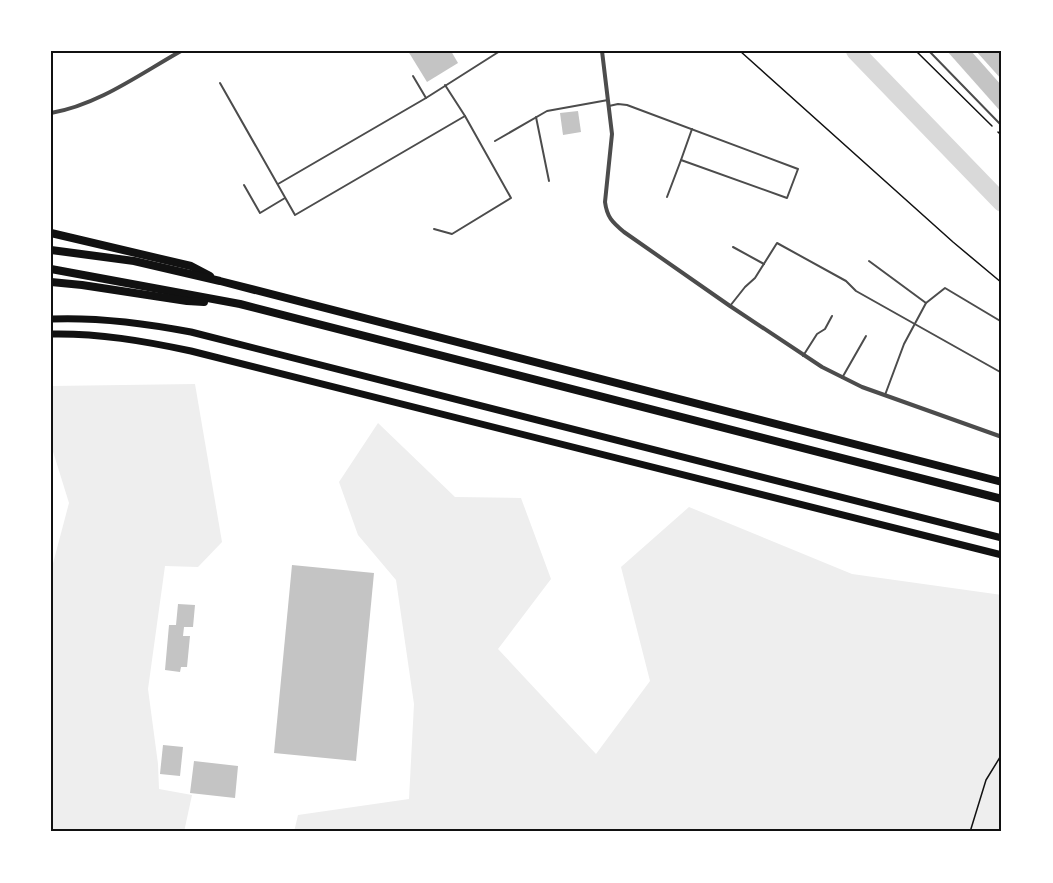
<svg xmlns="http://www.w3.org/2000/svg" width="1053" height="883" viewBox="0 0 1053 883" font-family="'DejaVu Sans',sans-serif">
<rect width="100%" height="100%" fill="#fff"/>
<g fill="#eee">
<path d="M195,384L222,542L198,567L165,566L148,689L158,764L159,789L192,795L184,832H51V571L69,503L51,445V386Z"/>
<path d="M378,423L455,497L521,498L551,579L498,649L596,754L650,681L621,567L689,507L852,574L1002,595V832H294L298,815L409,799L414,704L396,580L358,535L339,482Z"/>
</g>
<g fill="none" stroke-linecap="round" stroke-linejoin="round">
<path stroke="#d9d9d9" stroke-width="18" d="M855,51L1002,203"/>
</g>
<g fill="#c4c4c4">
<path d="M408,51H451L458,63L427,82Z"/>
<path d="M947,51H971L1002,86V113Z"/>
<path d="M976,51H1000L1002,53V80Z"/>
<path d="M578,111L581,132L563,135L560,113Z"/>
<path d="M292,565L374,573L356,761L274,753Z"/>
<path d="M178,604L195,605L193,627H184L183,636H190L187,667H181L180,672L165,670L169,625H176Z"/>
<path d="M163,745L183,747L180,776L160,774Z"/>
<path d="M194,761L238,766L235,798L190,793Z"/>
</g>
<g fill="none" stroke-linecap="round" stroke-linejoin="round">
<g stroke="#111" stroke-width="1.5">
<path d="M740,51L953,242L1002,283"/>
<path d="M916,51L992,126"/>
<path d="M998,132L1002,136"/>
<path d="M970,832L986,780L1002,754"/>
</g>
<g stroke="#4c4c4c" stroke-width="2">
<path d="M929,51L1002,126"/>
<path d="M413,76L426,98L500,51"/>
<path d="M220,83L295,215L465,116L445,85"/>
<path d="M609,106L618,104L627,105L798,169L787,198L681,160L667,197"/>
<path d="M536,117L549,181"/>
<path d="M495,141L547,111L608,100"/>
<path d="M681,160L692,129"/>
<path d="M278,184L426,98"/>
<path d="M244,185L260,213L285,198"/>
<path d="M434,229L452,234L511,198L465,116"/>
<path d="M733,247L764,264"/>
<path d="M869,261L926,303"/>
<path d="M730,306L745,287L755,278L777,243L846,281L856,291L1002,373"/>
<path d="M803,356L817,334L825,329L832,316"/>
<path d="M842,378L866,336"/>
<path d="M885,395L904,344L926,303L945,288L1002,322"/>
</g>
<g stroke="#4c4c4c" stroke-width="4">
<path d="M602,51L612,134L605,202C607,217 612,222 624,232L730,306L822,367L862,387L1002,437"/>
<path d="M51,113C98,105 140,74 181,51"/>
</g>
<g stroke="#111" stroke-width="7">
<path d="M51,319C99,317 144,323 191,332L1002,538"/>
<path d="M51,334C98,333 144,341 191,351L1002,555"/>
</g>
<g stroke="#111" stroke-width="8">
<path d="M51,233L191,266L210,276"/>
<path d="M51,250L134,261L220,281L1002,482"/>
<path d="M51,269L240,304L1002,499"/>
<path d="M51,282L82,285L187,301L204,302"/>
</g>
</g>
<rect width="1053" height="883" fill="none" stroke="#ffffff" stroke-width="105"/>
<rect x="52" y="52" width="948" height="778" fill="none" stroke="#111" stroke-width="2"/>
</svg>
